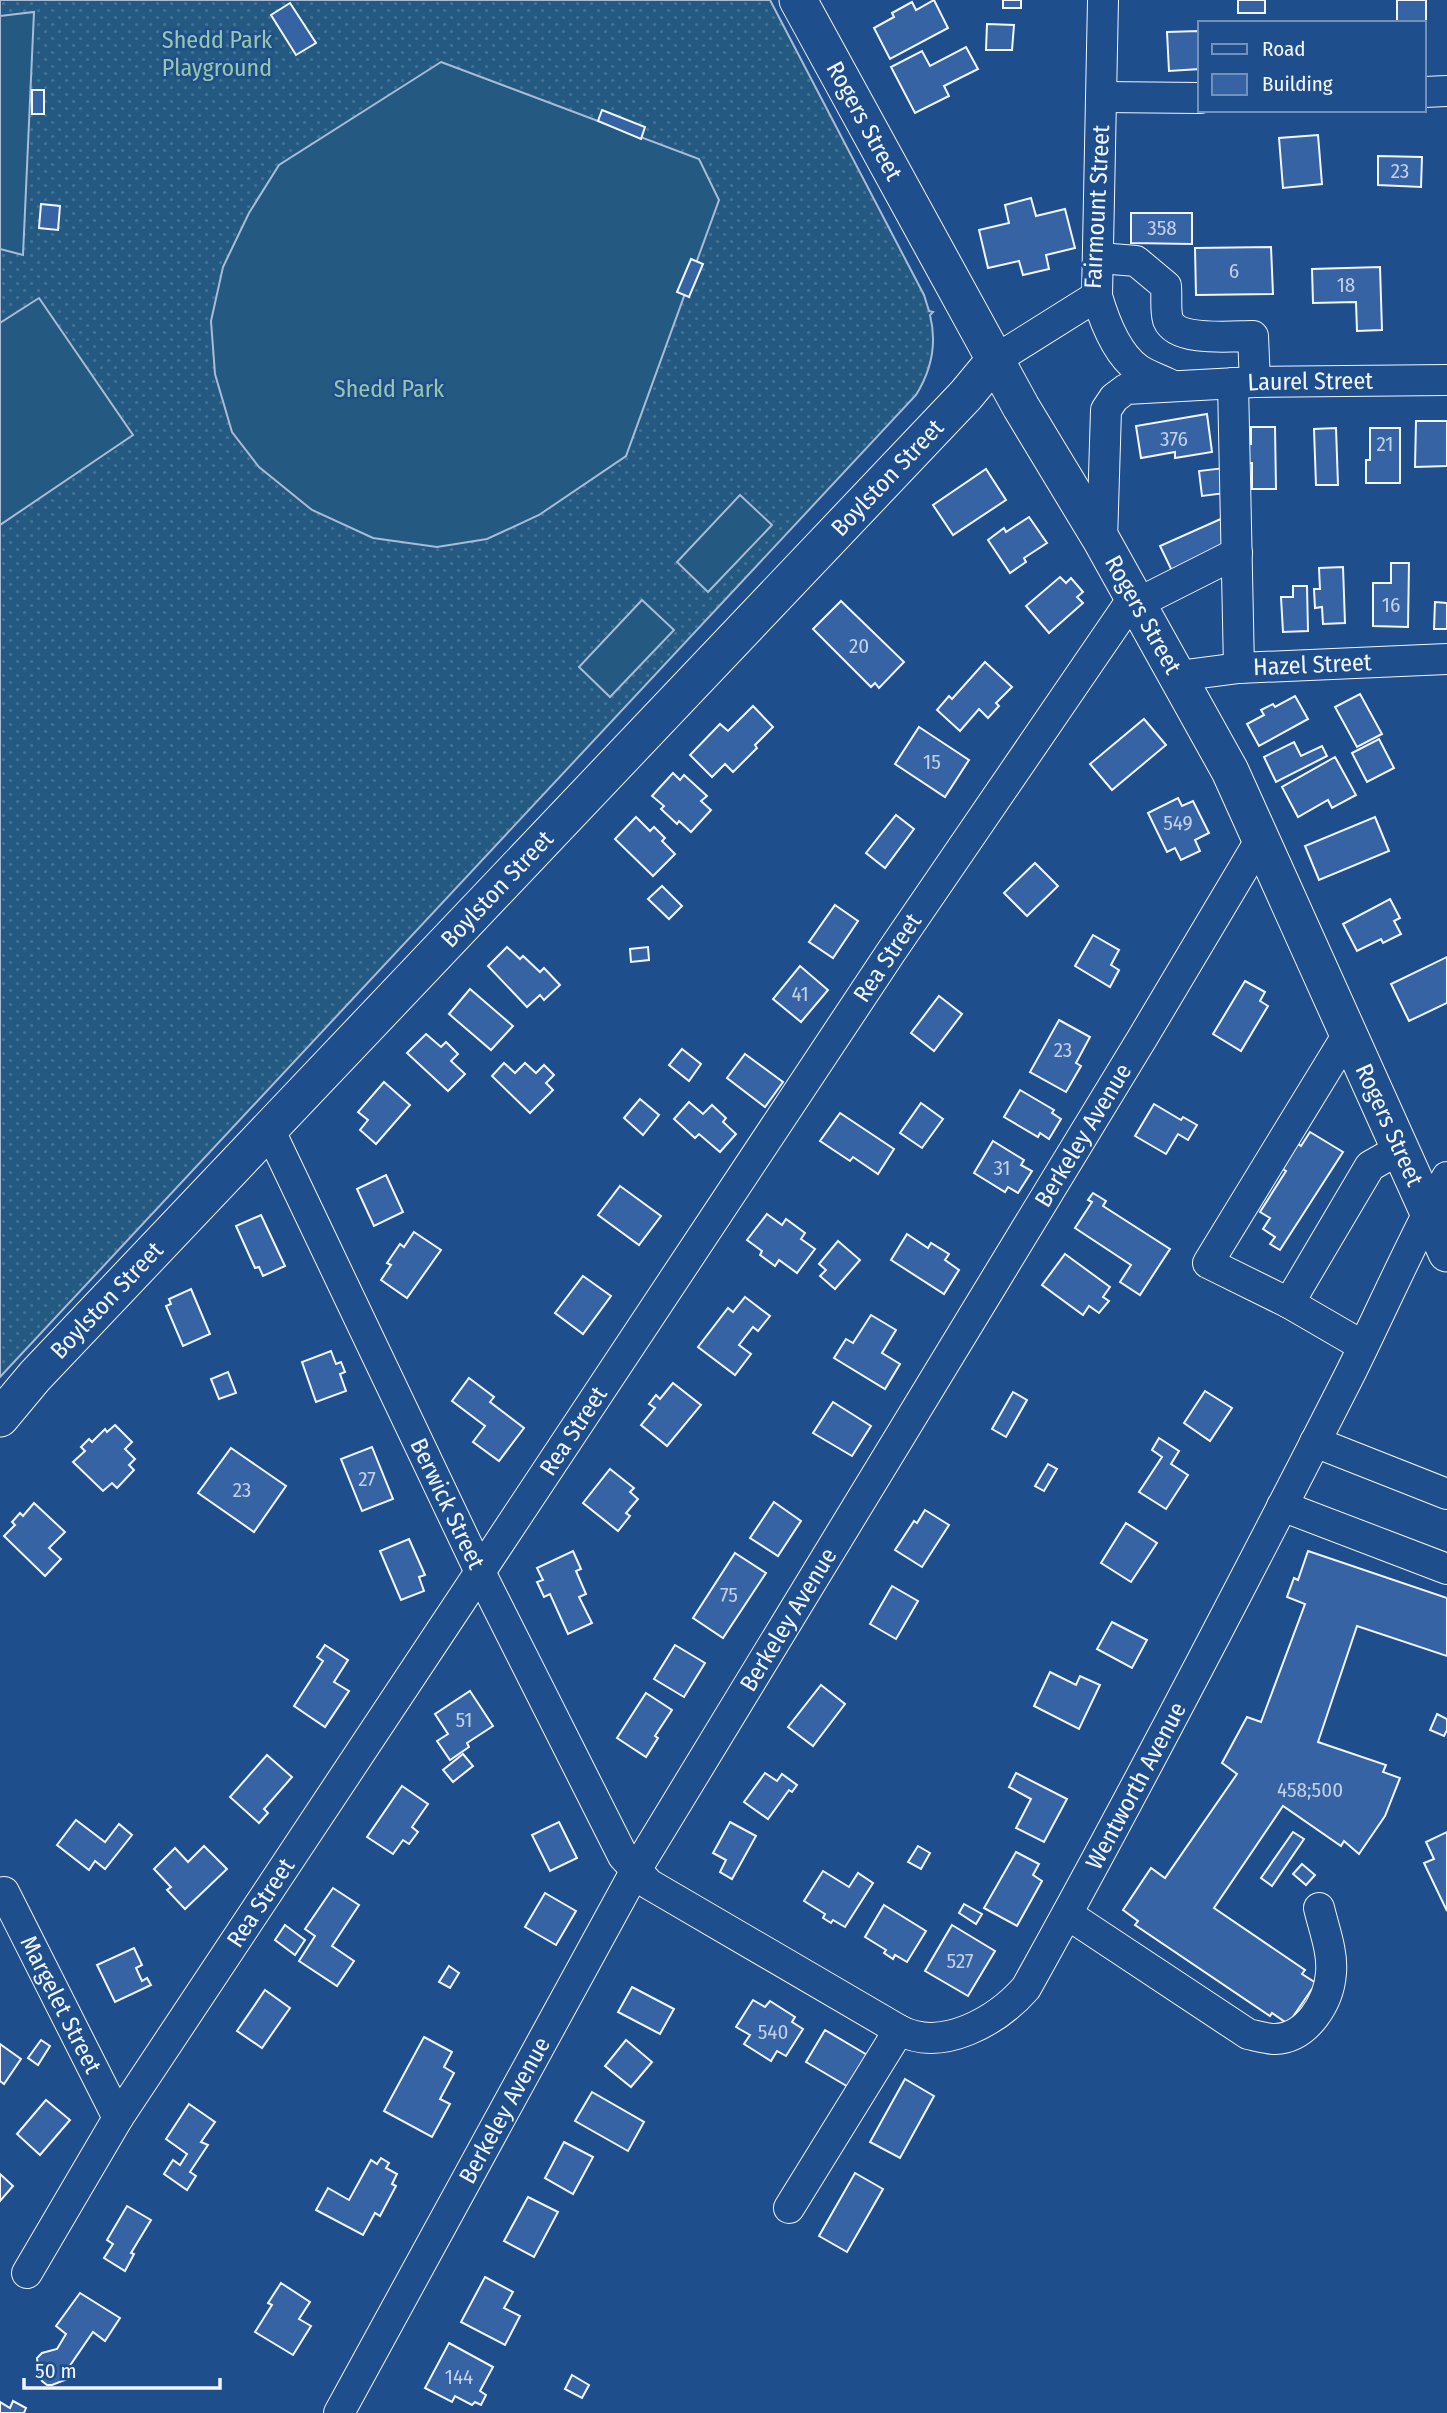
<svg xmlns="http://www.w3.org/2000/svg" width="1447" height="2413" viewBox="0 0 1447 2413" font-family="'Fira Sans Condensed',sans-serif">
<defs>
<pattern id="grass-dots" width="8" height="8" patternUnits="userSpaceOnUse" patternTransform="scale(1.75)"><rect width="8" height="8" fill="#245a82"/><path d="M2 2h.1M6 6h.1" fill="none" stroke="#447295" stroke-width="1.8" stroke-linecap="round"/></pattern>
</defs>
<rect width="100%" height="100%" fill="#1f4e8c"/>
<path fill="url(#grass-dots)" stroke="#a8bbd7" stroke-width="2" d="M0,0H770L924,295L929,311L933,312L930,315C937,343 931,371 916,395L0,1377Z"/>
<g fill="#245a82" stroke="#a8bbd7" stroke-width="2">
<path d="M34,12L23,255L0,249V16Z"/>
<path d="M441,62L699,159L719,200L626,456L539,515L487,539L437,547L373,538L312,510L259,467L232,432L215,374L211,321L223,267L249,213L279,165Z"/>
<path d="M39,298L133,435L0,525V323Z"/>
<path d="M740,495L772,525L708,592L677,562Z"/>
<path d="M642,600L674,630L610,697L579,667Z"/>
</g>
<g fill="#3563a3" stroke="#f2f6ff" stroke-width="2">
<path d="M934,0L948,28L890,59L874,28L894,17L892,13L912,2L916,10Z"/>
<rect x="1003" y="0" width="18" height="8"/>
<rect x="1238" y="0" width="27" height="13"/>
<path d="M1397,0H1426V55H1424V23H1397Z"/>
<path d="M290,3L316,43L296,55L271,15Z"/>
<path d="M1325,21V23H1281V22Z"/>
<path d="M987,24L1014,25L1012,50H986Z"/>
<path d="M1199,31L1200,69L1169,71L1167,32Z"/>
<path d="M966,47L978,69L944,86L949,96L915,113L891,67L922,51L930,66Z"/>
<rect x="32" y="90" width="12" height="24"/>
<path d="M602,110L645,127L641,139L598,121Z"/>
<path d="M1318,135L1322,184L1283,188L1279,138Z"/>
<path d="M1378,156L1422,157L1421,187L1378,185Z"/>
<path d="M1031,198L1036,216L1065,209L1075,248L1046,255L1049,269L1023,275L1019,261L988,268L979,230L1009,223L1005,205Z"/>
<path d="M41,204L60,206L58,230L39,228Z"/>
<path d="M1131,213H1192V244L1131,243Z"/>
<path d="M1271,247L1273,294L1196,295L1195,248Z"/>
<path d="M691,259L703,264L689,297L677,292Z"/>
<path d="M1380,267L1382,330L1357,331L1356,302L1313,303L1312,269Z"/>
<path d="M1207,414L1212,452L1175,458V452L1141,458L1136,426Z"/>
<path d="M1416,421H1447V466L1415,467Z"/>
<path d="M1251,427H1275L1276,489H1252V463H1244V444H1251Z"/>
<path d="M1336,428L1338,485H1316L1314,429Z"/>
<path d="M1370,428H1400V483H1366V460H1370Z"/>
<path d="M1224,468L1226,493L1202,496L1199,471Z"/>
<path d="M986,469L1006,500L953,535L933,505Z"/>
<path d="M1029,517L1047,543L1024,558L1026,562L1010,573L988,540L1004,528L1006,532Z"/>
<path d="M1223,518L1227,549L1173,573L1160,546Z"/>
<path d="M1391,563H1409L1408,627L1373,626V583H1391Z"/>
<path d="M1343,567L1345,623L1323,624L1322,607L1315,608L1314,589H1320L1319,568Z"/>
<path d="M1060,577L1066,583L1071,578L1083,592L1077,597L1083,603L1049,633L1026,606Z"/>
<path d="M1293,586H1307L1308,631L1283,632L1281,597H1293Z"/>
<path d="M841,601L904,662L879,688L875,683L871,687L813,629Z"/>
<path d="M1435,602L1447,603V629H1434Z"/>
<path d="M985,662L1012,687L996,703L999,706L988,718L979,709L960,731L937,710L949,696L952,699Z"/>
<path d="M1360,694L1382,734L1357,747L1335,707Z"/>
<path d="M1295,696L1308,719L1259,746L1247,724L1264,715L1261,710L1273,704L1275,707Z"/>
<path d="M753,706L773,727L755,745L757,748L733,772L725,764L712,777L690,755L720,724L728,731Z"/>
<path d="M1144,719L1166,745L1112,790L1090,764Z"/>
<path d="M919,727L969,760L945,797L895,764Z"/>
<path d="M1379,739L1394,768L1367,782L1352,753Z"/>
<path d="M1294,742L1301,756L1322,746L1327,756L1276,782L1264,757Z"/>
<path d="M1335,757L1356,795L1332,808L1328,800L1298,817L1282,787Z"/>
<path d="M673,773L680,780L684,775L707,796L701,801L711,810L691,832L679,821L677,824L661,809L664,806L652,796Z"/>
<path d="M1178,798L1182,806L1193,801L1209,833L1195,840L1200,851L1181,860L1175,848L1167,852L1148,813Z"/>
<path d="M896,815L914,829L885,868L866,853Z"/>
<path d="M636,817L650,831L654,827L665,838L662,841L675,854L653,876L615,839Z"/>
<path d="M1375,817L1389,851L1319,880L1305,846Z"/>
<path d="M1035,863L1058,886L1027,916L1004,893Z"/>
<path d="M662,886L682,906L669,919L648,899Z"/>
<path d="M1390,899L1400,918L1394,921L1401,934L1383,943L1381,939L1357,951L1343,924Z"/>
<path d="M835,905L858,921L833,958L809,942Z"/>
<path d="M1093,935L1119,950L1111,965L1119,970L1110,987L1075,966Z"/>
<path d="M507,947L520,959L523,956L540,972L544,968L560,985L544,1000L540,995L527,1007L488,966Z"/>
<path d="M648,947L649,960L631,962L630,949Z"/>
<path d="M1447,957V1003L1409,1021L1391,984Z"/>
<path d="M800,966L828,990L801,1022L773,999Z"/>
<path d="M1245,981L1265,992L1260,1001L1268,1006L1241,1051L1213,1034Z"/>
<path d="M470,989L513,1026L491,1050L449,1014Z"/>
<path d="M939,996L962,1014L934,1051L911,1033Z"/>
<path d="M1059,1020L1090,1037L1076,1063L1081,1066L1066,1092L1030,1072Z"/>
<path d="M426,1034L441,1047L446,1042L458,1054L451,1061L465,1074L448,1091L407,1053Z"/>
<path d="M682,1049L701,1064L689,1081L669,1065Z"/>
<path d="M745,1054L783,1082L765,1107L727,1078Z"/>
<path d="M504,1063L515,1073L525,1063L536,1073L544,1065L554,1075L546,1083L553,1090L530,1113L492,1076Z"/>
<path d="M384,1082L410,1105L376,1144L360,1130L368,1120L358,1112Z"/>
<path d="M1020,1090L1054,1110L1052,1113L1061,1119L1049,1139L1040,1133L1038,1137L1004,1117Z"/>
<path d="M640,1099L659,1115L643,1135L624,1118Z"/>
<path d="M689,1102L703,1114L712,1105L726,1118L723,1122L736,1134L720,1152L699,1134L695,1138L674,1119Z"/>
<path d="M921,1103L943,1119L922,1148L900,1133Z"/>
<path d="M1154,1104L1181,1120L1183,1117L1197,1125L1188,1140L1178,1134L1166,1154L1135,1136Z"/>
<path d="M840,1113L894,1149L878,1174L853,1157L850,1161L820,1141Z"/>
<path d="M1310,1132L1343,1152L1280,1250L1270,1244L1275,1237L1263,1229L1270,1218L1260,1212L1286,1171L1281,1168L1297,1143L1301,1146Z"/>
<path d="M993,1141L1024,1160L1021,1165L1032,1171L1018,1193L1008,1187L1005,1192L974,1173Z"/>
<path d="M386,1175L403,1212L374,1226L357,1189Z"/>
<path d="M620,1186L661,1216L639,1245L598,1215Z"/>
<path d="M1093,1193L1106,1201L1103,1206L1170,1249L1140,1295L1120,1282L1131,1265L1075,1228L1092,1202L1088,1200Z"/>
<path d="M767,1214L782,1225L786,1219L805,1233L801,1239L815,1249L797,1273L779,1260L775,1266L760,1255L762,1251L747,1240Z"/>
<path d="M261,1215L285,1266L263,1276L259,1267L255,1268L236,1226Z"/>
<path d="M414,1232L441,1250L407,1298L381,1280L391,1265L387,1263L400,1244L404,1247Z"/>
<path d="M907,1234L928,1248L931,1243L949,1254L945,1260L959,1270L944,1294L891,1260Z"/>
<path d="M838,1241L860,1260L835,1289L820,1276L826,1270L819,1264Z"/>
<path d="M1065,1254L1110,1287L1103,1297L1109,1301L1099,1313L1089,1306L1083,1315L1042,1285Z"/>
<path d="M583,1276L611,1296L583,1334L555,1313Z"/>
<path d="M191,1289L210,1334L183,1346L166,1306L171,1304L169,1299Z"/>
<path d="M745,1297L770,1316L758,1331L753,1327L739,1345L751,1354L735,1375L698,1347L728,1308L733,1312Z"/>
<path d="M871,1315L896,1330L882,1353L900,1364L885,1389L834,1358L846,1339L853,1343Z"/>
<path d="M331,1351L336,1364L341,1362L345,1372L340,1374L346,1391L316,1402L302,1362Z"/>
<path d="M228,1372L236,1393L219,1399L211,1379Z"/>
<path d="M469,1378L494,1397L490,1402L524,1428L499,1461L473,1442L485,1426L452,1401Z"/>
<path d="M673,1383L701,1405L667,1446L641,1425L655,1408L649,1404L656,1395L660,1399Z"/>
<path d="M1205,1391L1232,1408L1210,1441L1184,1423Z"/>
<path d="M1013,1392L1027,1400L1006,1437L992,1429Z"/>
<path d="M833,1402L871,1426L852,1456L813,1433Z"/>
<path d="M115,1425L132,1442L125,1449L135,1459L129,1465L134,1470L117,1488L112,1483L103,1491L73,1462L85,1451L81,1447L89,1439L92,1442L105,1429L107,1432Z"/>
<path d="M1159,1438L1179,1451L1171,1464L1188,1475L1166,1509L1139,1492L1162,1457L1152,1450Z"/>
<path d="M372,1447L393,1499L362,1511L341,1459Z"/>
<path d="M231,1448L286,1486L254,1532L198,1493Z"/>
<path d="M1048,1464L1057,1469L1044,1491L1035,1486Z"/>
<path d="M610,1469L634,1488L630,1492L638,1499L626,1513L630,1516L618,1531L583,1503Z"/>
<path d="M774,1502L801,1521L778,1556L750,1538Z"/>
<path d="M34,1503L65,1532L49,1548L61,1559L45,1576L4,1536L15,1525L12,1522L20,1513L23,1516Z"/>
<path d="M925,1510L949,1525L922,1567L895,1550L914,1521L917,1523Z"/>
<path d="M1126,1523L1157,1543L1131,1582L1101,1563Z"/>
<path d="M409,1539L425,1575L419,1577L424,1591L401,1600L380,1551Z"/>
<path d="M573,1551L581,1569L576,1571L586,1594L579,1597L592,1623L568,1634L550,1594L544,1597L537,1582L543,1580L537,1568Z"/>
<path d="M1308,1551L1447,1598V1656L1357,1626L1318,1742L1386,1765L1383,1772L1400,1778L1385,1816L1359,1854L1344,1841L1341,1846L1283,1806L1214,1908L1305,1970L1302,1974L1316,1983L1288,2024L1272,2013L1270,2016L1135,1925L1138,1921L1123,1910L1151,1868L1165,1878L1237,1774L1222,1763L1247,1717L1261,1722L1305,1604L1287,1597L1294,1578L1298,1580Z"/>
<path d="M735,1553L766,1573L723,1638L693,1618Z"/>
<path d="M892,1586L918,1601L896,1639L870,1624Z"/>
<path d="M1112,1622L1147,1640L1132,1668L1097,1649Z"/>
<path d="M325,1645L348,1660L334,1682L349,1691L325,1727L294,1706L323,1661L317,1657Z"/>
<path d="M675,1645L705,1663L684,1697L654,1679Z"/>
<path d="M1050,1672L1076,1685L1080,1676L1100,1685L1079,1729L1034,1706Z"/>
<path d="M821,1685L845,1704L813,1746L788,1727Z"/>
<path d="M470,1691L493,1726L467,1743L469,1747L450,1760L437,1741L448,1734L435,1714Z"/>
<path d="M646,1693L672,1710L655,1736L658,1738L646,1757L617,1738Z"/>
<path d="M1437,1714L1447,1719V1730L1444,1736L1430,1730Z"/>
<path d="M463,1754L473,1766L453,1782L443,1770Z"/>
<path d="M267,1755L292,1777L264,1809L268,1813L259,1823L230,1797Z"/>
<path d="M765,1773L777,1781L782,1774L797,1785L792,1792L789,1790L768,1819L744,1802Z"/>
<path d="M1016,1773L1067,1799L1044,1842L1016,1828L1031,1799L1009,1787Z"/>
<path d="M402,1786L428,1804L412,1827L418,1832L409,1844L403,1840L393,1854L367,1837Z"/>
<path d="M76,1820L105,1842L119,1824L132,1835L105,1869L95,1861L89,1870L57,1845Z"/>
<path d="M559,1822L577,1858L550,1871L532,1835Z"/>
<path d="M730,1822L756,1836L732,1879L720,1872L726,1860L713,1853Z"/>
<path d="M1293,1832L1304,1839L1272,1886L1261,1878Z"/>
<path d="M1447,1832V1911L1424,1863L1434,1859L1426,1842Z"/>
<path d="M204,1846L227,1869L185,1909L167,1890L171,1887L154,1869L175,1848L188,1862Z"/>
<path d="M918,1846L930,1853L921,1869L908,1862Z"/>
<path d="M1016,1852L1039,1864L1033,1875L1042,1881L1017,1926L984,1908Z"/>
<path d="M1302,1864L1315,1875L1306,1885L1293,1874Z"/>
<path d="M823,1871L849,1887L858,1873L873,1883L845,1927L833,1920L831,1923L823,1918L825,1914L804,1901Z"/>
<path d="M333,1888L359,1905L332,1946L354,1961L337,1986L299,1961L315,1936L305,1929Z"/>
<path d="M545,1893L576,1911L556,1945L525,1927Z"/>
<path d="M964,1904L982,1914L976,1924L959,1913Z"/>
<path d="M884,1905L926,1931L907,1962L895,1955L893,1959L884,1953L886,1950L865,1937Z"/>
<path d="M285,1925L305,1940L295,1955L275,1940Z"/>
<path d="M952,1925L995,1951L968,1996L925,1971Z"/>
<path d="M134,1948L142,1965L136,1968L142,1981L147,1978L151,1985L115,2002L97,1965Z"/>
<path d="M449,1966L459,1973L450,1988L439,1982Z"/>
<path d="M632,1987L674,2009L660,2034L618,2012Z"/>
<path d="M265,1990L290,2008L262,2048L237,2031Z"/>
<path d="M753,2000L765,2007L770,2001L795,2017L792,2022L803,2029L786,2056L777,2051L771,2061L744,2044L750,2035L736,2027Z"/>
<path d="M825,2030L869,2056L850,2088L806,2062Z"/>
<path d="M424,2037L452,2052L444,2067L454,2073L440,2099L450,2104L432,2137L384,2111Z"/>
<path d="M41,2040L50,2046L38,2065L28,2058Z"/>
<path d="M626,2040L652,2062L631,2087L605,2066Z"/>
<path d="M0,2044L21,2059L4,2084L0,2081Z"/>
<path d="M905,2079L934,2096L900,2158L870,2142Z"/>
<path d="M592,2092L644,2122L628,2151L575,2121Z"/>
<path d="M46,2100L70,2120L40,2155L17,2134Z"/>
<path d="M189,2104L215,2122L201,2142L208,2145L190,2172L196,2176L187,2190L164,2174L173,2160L180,2165L187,2154L166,2139Z"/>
<path d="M564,2142L593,2157L573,2194L545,2178Z"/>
<path d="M381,2158L389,2163L386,2168L397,2174L392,2184L396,2186L380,2216L375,2213L363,2235L316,2210L328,2188L349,2200L371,2160L377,2164Z"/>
<path d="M855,2173L883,2189L847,2252L819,2236Z"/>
<path d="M0,2174L13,2186L0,2201Z"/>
<path d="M528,2197L558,2212L534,2257L504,2241Z"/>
<path d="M127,2206L151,2220L131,2253L134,2254L125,2271L104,2258L113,2244L107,2240Z"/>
<path d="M485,2277L513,2292L504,2308L520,2316L505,2345L461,2322Z"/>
<path d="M281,2283L310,2302L299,2319L311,2326L293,2355L255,2332L272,2305L268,2303Z"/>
<path d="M80,2293L120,2318L105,2341L93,2332L67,2370L70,2378L52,2385H47L42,2381L39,2375L37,2358L42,2353L57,2349L66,2334L56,2326Z"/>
<path d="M449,2343L493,2367L480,2391L486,2395L481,2405L475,2402L472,2405L455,2396L452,2402L425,2388Z"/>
<path d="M572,2375L589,2385L582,2398L565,2389Z"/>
<path d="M13,2401L26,2408L24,2413H0V2402L10,2408Z"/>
</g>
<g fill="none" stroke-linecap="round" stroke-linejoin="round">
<g stroke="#f2f6ff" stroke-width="32">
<g id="minor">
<path d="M1103,0L1097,296C1104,320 1117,354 1138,369C1148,376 1162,380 1173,386"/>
<path d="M1424,92L1447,91"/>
<path d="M1102,97L1200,98"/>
<path d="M1100,258L1136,261L1166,286C1167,296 1165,310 1168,320C1177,342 1232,336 1253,336L1255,382"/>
<path d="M995,360L1097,296"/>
<path d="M1233,383L1239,668"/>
<path id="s1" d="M1102,541L1106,410L1114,398L1126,389L1255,382L1447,380"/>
<path d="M1136,604L1237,553"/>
<path id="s2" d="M1178,676L1239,668L1447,659"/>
<path d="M1348,1034L1208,1263L1289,1303L1363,1346"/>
<path id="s3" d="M269,1129L480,1572L623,1856L649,1884L899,2030C942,2053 997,2021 1026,1988C1138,1787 1244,1582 1349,1376C1382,1310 1411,1242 1447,1177"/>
<path d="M1289,1303L1370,1166L1400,1149"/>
<path d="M1315,1442L1447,1494"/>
<path d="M1282,1506L1447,1569"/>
<path id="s4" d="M4,1892L118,2118"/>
<path d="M1067,1914L1248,2034C1257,2036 1267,2039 1275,2039C1307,2038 1329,2002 1331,1973C1333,1952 1324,1929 1319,1908"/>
<path d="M789,2208L899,2030"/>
<path id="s5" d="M27,2273L118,2118L891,952L1133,598"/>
<path id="s6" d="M339,2413L636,1870L1143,1037L1261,839"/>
</g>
</g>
<g stroke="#f2f6ff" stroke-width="39">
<g id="major">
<path id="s7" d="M798,0L1021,407L1102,541L1230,771L1447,1253"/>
<path id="s8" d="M0,1418L35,1376L966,395L995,360"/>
</g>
</g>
<use href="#minor" stroke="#1f4e8c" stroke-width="30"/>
<use href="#major" stroke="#1f4e8c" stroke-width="37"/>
</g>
<g text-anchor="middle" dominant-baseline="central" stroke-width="5" stroke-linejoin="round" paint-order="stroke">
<g font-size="21" fill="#c3d1e8">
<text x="1400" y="171">23</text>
<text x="1162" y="228">358</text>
<text x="1234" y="271">6</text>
<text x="1346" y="285">18</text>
<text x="1174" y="439">376</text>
<text x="1385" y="444">21</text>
<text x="1391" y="605">16</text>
<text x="859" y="646">20</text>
<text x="932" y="762">15</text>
<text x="1178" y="823">549</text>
<text x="800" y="994">41</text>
<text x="1063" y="1050">23</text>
<text x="1002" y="1168">31</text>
<text x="367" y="1479">27</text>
<text x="242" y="1490">23</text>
<text x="729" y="1595">75</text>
<text x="464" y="1720">51</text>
<text x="1310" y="1790">458;500</text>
<text x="960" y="1961">527</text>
<text x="773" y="2032">540</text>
<text x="459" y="2377">144</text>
</g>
<g font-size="24" fill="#97c8a6" stroke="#1f4e8c">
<text x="217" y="40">Shedd Park<tspan x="217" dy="28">Playground</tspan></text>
<text x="389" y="389">Shedd Park</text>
</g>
<g font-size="24" fill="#f2f6ff" stroke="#1f4e8c">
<text stroke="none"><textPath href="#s7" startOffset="138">Rogers Street</textPath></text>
<text transform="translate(1097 207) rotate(-87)">Fairmount Street</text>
<text stroke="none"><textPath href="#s1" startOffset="345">Laurel Street</textPath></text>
<text stroke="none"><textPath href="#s8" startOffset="1293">Boylston Street</textPath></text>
<text stroke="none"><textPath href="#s7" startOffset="705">Rogers Street</textPath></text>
<text stroke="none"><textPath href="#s2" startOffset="135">Hazel Street</textPath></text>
<text stroke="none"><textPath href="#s8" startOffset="726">Boylston Street</textPath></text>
<text stroke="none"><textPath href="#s5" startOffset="1572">Rea Street</textPath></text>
<text stroke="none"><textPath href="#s7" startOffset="1272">Rogers Street</textPath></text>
<text stroke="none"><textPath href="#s6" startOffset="1479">Berkeley Avenue</textPath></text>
<text stroke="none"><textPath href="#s8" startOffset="159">Boylston Street</textPath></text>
<text stroke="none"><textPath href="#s5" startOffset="1004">Rea Street</textPath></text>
<text stroke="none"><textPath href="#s3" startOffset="415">Berwick Street</textPath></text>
<text stroke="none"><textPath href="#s6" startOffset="912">Berkeley Avenue</textPath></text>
<text stroke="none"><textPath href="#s3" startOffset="1510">Wentworth Avenue</textPath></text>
<text stroke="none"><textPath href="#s5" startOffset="438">Rea Street</textPath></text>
<text stroke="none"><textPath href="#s4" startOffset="126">Margelet Street</textPath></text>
<text stroke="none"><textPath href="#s6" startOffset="345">Berkeley Avenue</textPath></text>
</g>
</g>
<rect x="1198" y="21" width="228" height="91" fill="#1f4e8c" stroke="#7391ba" stroke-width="2"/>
<rect x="1212" y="44" width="35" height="10" fill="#1f4e8c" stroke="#7391ba" stroke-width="2"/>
<text x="1262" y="56" font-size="21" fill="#f2f6ff">Road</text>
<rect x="1212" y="74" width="35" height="21" fill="#3563a3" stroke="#7391ba" stroke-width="2"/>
<text x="1262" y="91" font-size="21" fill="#f2f6ff">Building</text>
<path d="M24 2378v10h196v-10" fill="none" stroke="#f2f6ff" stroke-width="3.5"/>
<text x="35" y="2378" font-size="21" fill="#f2f6ff" stroke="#1f4e8c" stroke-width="5" paint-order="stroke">50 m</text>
</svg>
